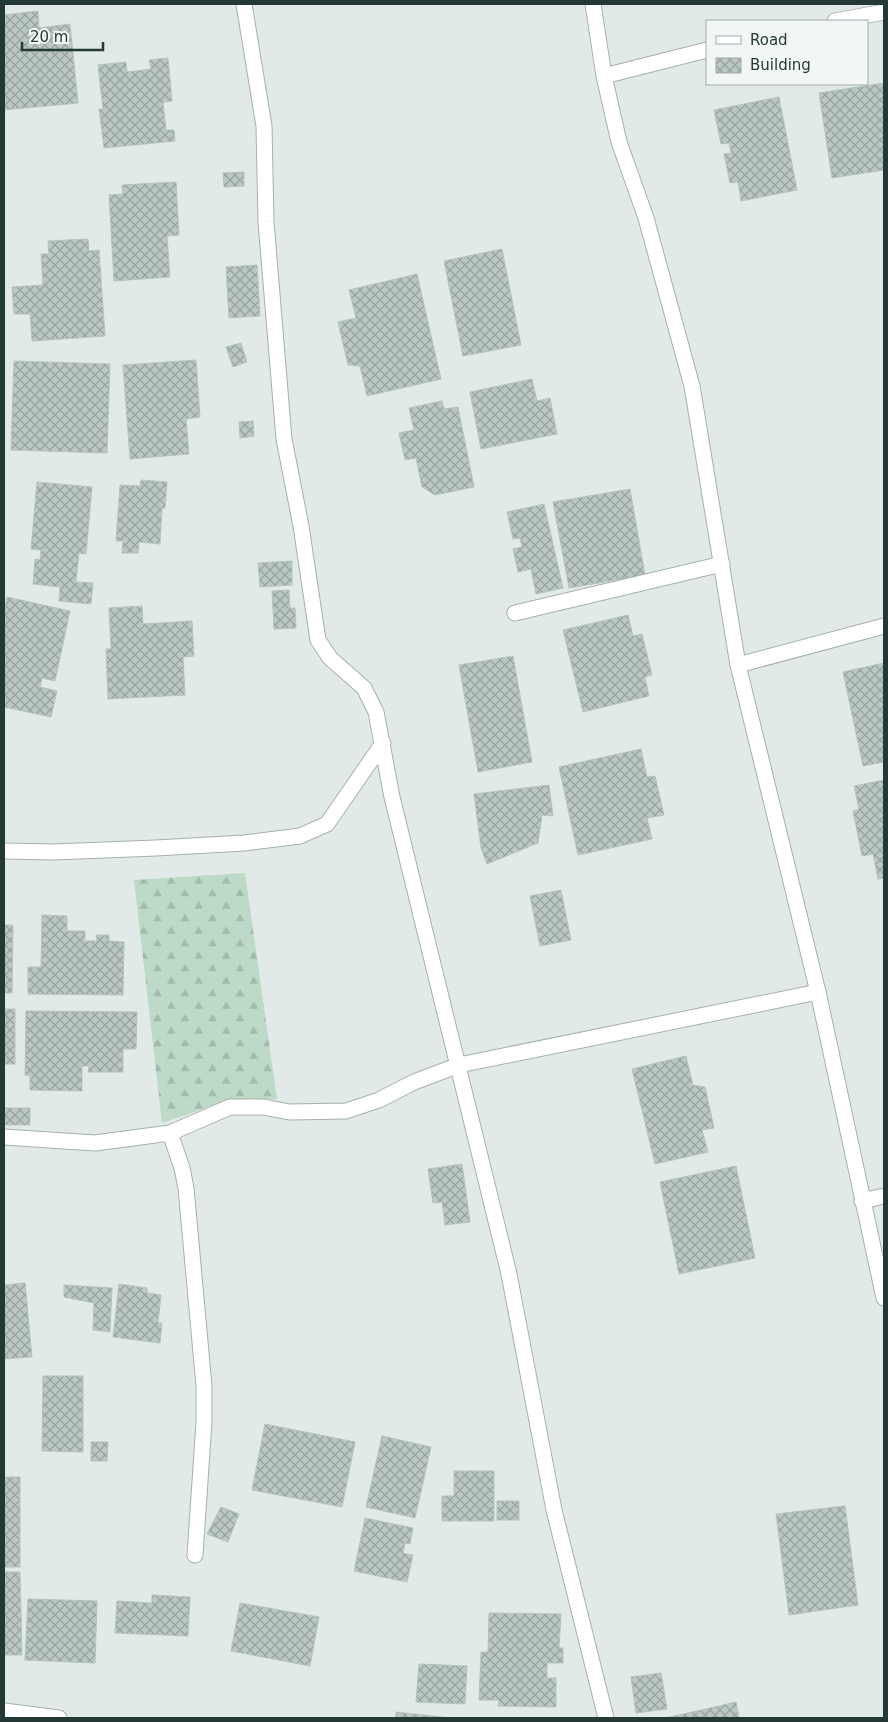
<svg xmlns="http://www.w3.org/2000/svg" width="888" height="1722" viewBox="0 0 888 1722" font-family="'DejaVu Sans',sans-serif">
<defs>
<pattern id="forest-firs" width="22" height="20" patternUnits="userSpaceOnUse" patternTransform="scale(1.25)"><rect width="22" height="20" fill="#bdd9c7"/><path d="M5 1l3.5 6h-7zM16 11l3.5 6h-7z" fill="#a2bbac"/></pattern>
<pattern id="building-cross-hatch" width="8" height="8" patternUnits="userSpaceOnUse" patternTransform="scale(1.25)"><rect width="8" height="8" fill="#bac7c3"/><path d="M0 0l8 8M0 8l8-8" fill="none" stroke="#97a39f"/></pattern>
</defs>
<rect width="100%" height="100%" fill="#e2eae7"/>
<path fill="url(#forest-firs)" d="M245,873L277,1099L229,1100L162,1123L134,880Z"/>
<g fill="url(#building-cross-hatch)" stroke="#b5c3be">
<path d="M38,11L39,28L70,24L78,103L4,110V15Z"/>
<path d="M168,58L172,101L163,102L166,130H174L175,141L104,148L99,109H103L98,65L126,62L127,72L151,69L149,60Z"/>
<path d="M884,83V170L832,178L819,93Z"/>
<path d="M779,97L797,190L741,201L738,182L730,183L724,154L731,153L729,143L721,144L714,110Z"/>
<path d="M244,172V186L224,187L223,173Z"/>
<path d="M176,182L179,235L167,236L170,277L114,281L109,195L123,194L122,185Z"/>
<path d="M88,239L89,251L99,250L105,336L32,341L30,314H14L12,287L43,285L41,254H49L48,241Z"/>
<path d="M502,249L521,345L463,356L444,261Z"/>
<path d="M257,265L260,316L229,318L226,267Z"/>
<path d="M417,274L441,379L367,396L360,366L348,365L338,322L356,318L349,290Z"/>
<path d="M241,343L247,362L233,367L226,347Z"/>
<path d="M196,360L200,417L186,419L189,454L130,459L123,365Z"/>
<path d="M14,361L110,364L107,453L11,450Z"/>
<path d="M532,379L537,401L550,398L557,434L481,449L470,392Z"/>
<path d="M442,401L444,409L458,407L474,487L435,495L422,487L416,458L405,460L399,433L414,430L409,408Z"/>
<path d="M253,421L254,436L240,438L239,422Z"/>
<path d="M141,480L167,482L165,508H162L160,544L139,542L138,553H122L123,541H116L120,485L140,486Z"/>
<path d="M37,482L92,487L86,554L79,553L76,582L93,583L91,604L59,601L60,587L33,584L35,559L40,560L41,550L31,549Z"/>
<path d="M630,489L645,575L569,588L553,502Z"/>
<path d="M544,504L563,588L536,594L531,569L518,572L513,549L522,547L520,538L513,539L507,512Z"/>
<path d="M292,561V585L260,587L258,563Z"/>
<path d="M289,590L290,609H273L272,591Z"/>
<path d="M7,597L70,611L55,681L42,678L40,687L57,691L51,717L4,707V611Z"/>
<path d="M142,606L143,624L192,621L194,656L183,657L185,695L108,699L106,649H111L109,608Z"/>
<path d="M295,608L296,628L274,629L273,609Z"/>
<path d="M628,615L633,636L642,634L652,675L645,677L649,696L583,712L563,630Z"/>
<path d="M513,656L532,762L478,772L459,665Z"/>
<path d="M884,663V762L863,766L843,672Z"/>
<path d="M641,749L647,777L655,776L664,815L647,818L652,839L578,855L559,767Z"/>
<path d="M884,780V878L878,879L873,854L862,856L853,811L859,809L854,786Z"/>
<path d="M549,785L553,816L542,815L538,843L487,864L481,848L474,794Z"/>
<path d="M561,890L571,940L540,946L530,896Z"/>
<path d="M42,915L67,916V931H85V941H97L96,935H109V941L124,942L123,995L28,994V967H41Z"/>
<path d="M4,925H13L12,993H4Z"/>
<rect x="4" y="1009" width="11" height="55"/>
<path d="M26,1011L137,1012L136,1049H123V1072H88L89,1066H82V1091L30,1090V1076L25,1075Z"/>
<path d="M686,1056L693,1085L705,1087L714,1128L702,1130L708,1152L655,1164L632,1069Z"/>
<rect x="4" y="1108" width="26" height="17"/>
<path d="M462,1164L470,1222L445,1225L442,1202L433,1203L428,1169Z"/>
<path d="M736,1166L755,1258L679,1274L660,1182Z"/>
<path d="M25,1283L32,1357L4,1359V1285Z"/>
<path d="M119,1284L147,1288V1293L161,1295L158,1323H162L160,1343L113,1337Z"/>
<path d="M64,1285L112,1288L110,1332L93,1330L94,1303L64,1297Z"/>
<path d="M43,1376H83V1452L42,1451Z"/>
<path d="M265,1424L355,1442L342,1507L252,1490Z"/>
<path d="M382,1436L431,1447L415,1518L366,1507Z"/>
<path d="M91,1442H108L107,1461H91Z"/>
<path d="M454,1471H494V1521H442V1496H454Z"/>
<rect x="4" y="1477" width="16" height="90"/>
<rect x="497" y="1501" width="22" height="19"/>
<path d="M845,1506L858,1605L789,1615L776,1514Z"/>
<path d="M221,1507L239,1514L228,1542L207,1534Z"/>
<path d="M365,1518L413,1528L410,1544L405,1543L403,1553L413,1555L407,1582L354,1571Z"/>
<path d="M4,1572H20L22,1655H4Z"/>
<path d="M152,1595L190,1597L188,1636L115,1633L117,1601L152,1603Z"/>
<path d="M28,1599L97,1601L95,1663L25,1660Z"/>
<path d="M240,1603L319,1617L310,1666L231,1651Z"/>
<path d="M489,1613L561,1614L559,1648H563V1663H547V1678H556V1707L498,1706L499,1700H479L481,1652H488Z"/>
<path d="M419,1664L467,1666L465,1704L416,1702Z"/>
<path d="M661,1673L667,1709L636,1713L631,1677Z"/>
<path d="M736,1702L739,1718H699L697,1711Z"/>
<path d="M697,1711L699,1718H665Z"/>
<path d="M396,1712L451,1718H396Z"/>
</g>
<g fill="none" stroke-linecap="round" stroke-linejoin="round">
<g stroke="#a5b1ae" stroke-width="17">
<g id="street">
<path d="M244,4L264,126L266,222L284,439L301,526L318,640L330,658L364,688L376,712L392,797L509,1274L554,1510L606,1718"/>
<path d="M593,4L604,76L619,142L646,218L692,386L738,665L818,992L884,1298"/>
<path d="M835,21L884,12"/>
<path d="M604,76L707,50"/>
<path d="M515,613L722,564"/>
<path d="M738,665L884,626"/>
<path d="M4,851L53,852L156,848L244,843L300,836L327,824L383,743"/>
<path d="M170,1133L182,1168L186,1188L204,1386V1422L195,1555"/>
<path d="M4,1137L95,1143L170,1133L230,1107H264L289,1112L346,1111L379,1100L414,1082L459,1065L818,992"/>
<path d="M862,1201L884,1196"/>
<path d="M4,1711L59,1718"/>
</g>
</g>
<use href="#street" stroke="#fff" stroke-width="15"/>
</g>
<rect width="888" height="1722" fill="none" stroke="#243935" stroke-width="10"/>
<rect x="706" y="20" width="162" height="65" fill="#f2f7f5" stroke="#a0aba8"/>
<rect x="716" y="36" width="25" height="8" fill="#ffffff" stroke="#a0aba8"/>
<text x="750" y="45" font-size="15" fill="#243935">Road</text>
<rect x="716" y="58" width="25" height="15" fill="url(#building-cross-hatch)" stroke="#a0aba8"/>
<text x="750" y="70" font-size="15" fill="#243935">Building</text>
<path d="M22 42v8h81v-8" fill="none" stroke="#243935" stroke-width="2.5"/>
<text x="30" y="42" font-size="15" fill="#243935" stroke="#f2f7f5" stroke-width="4" paint-order="stroke">20 m</text>
</svg>
